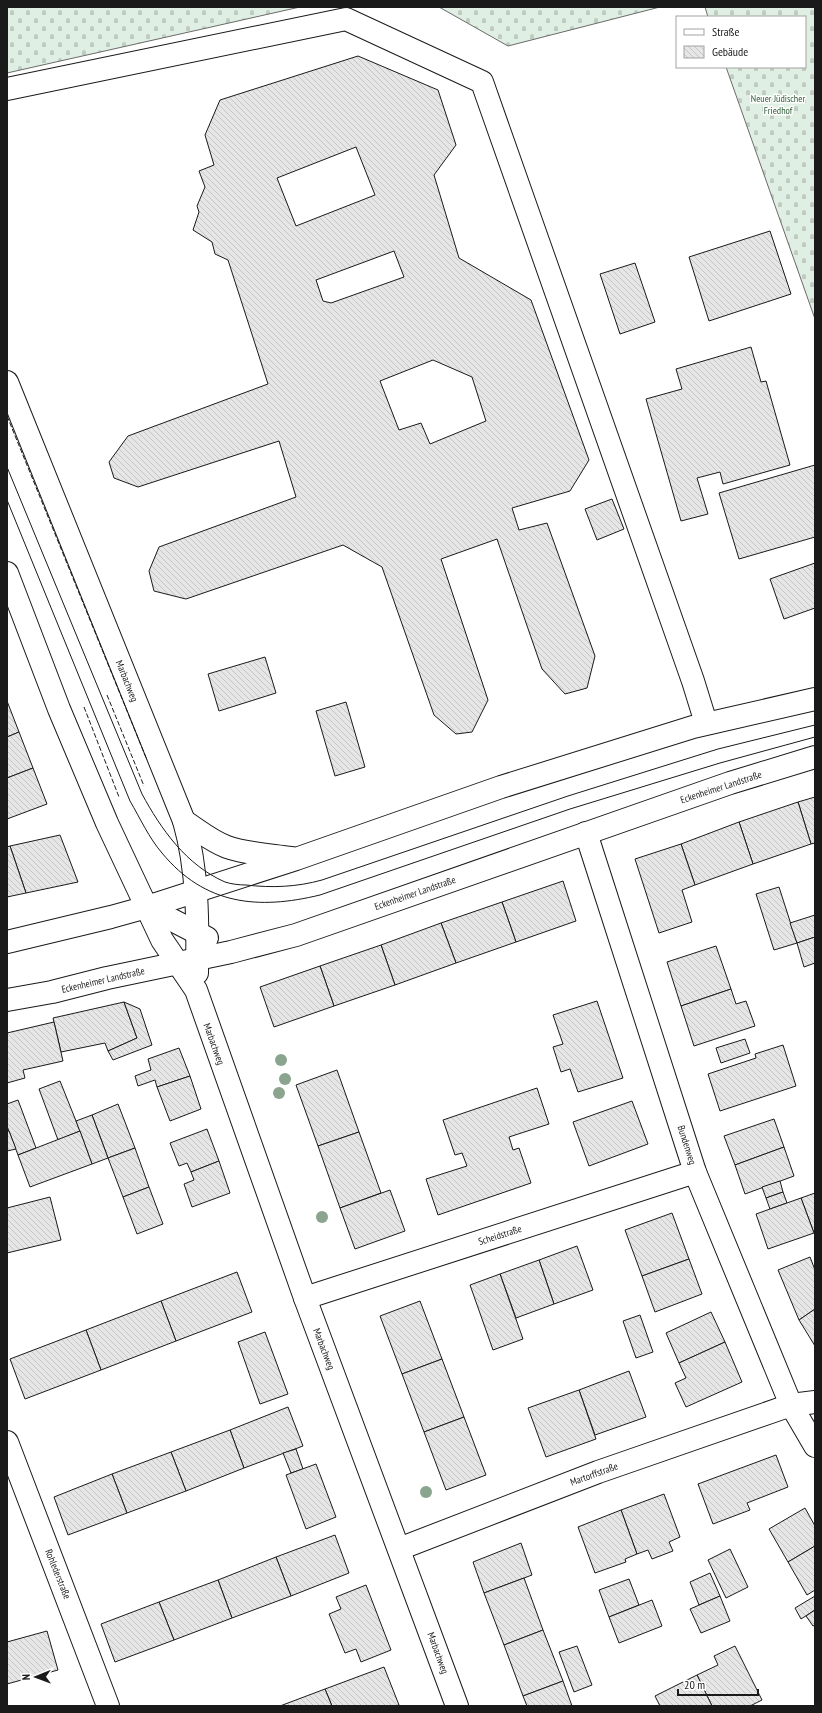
<svg xmlns="http://www.w3.org/2000/svg" width="822" height="1713" viewBox="0 0 822 1713" font-family="'PT Sans Narrow',sans-serif">
<defs>
<pattern id="cemetery-stones" width="16" height="16" patternUnits="userSpaceOnUse"><rect width="16" height="16" fill="#e0efe3"/><path d="M2 7V4a2 2 0 0 1 4 0v3zM10 15v-3a2 2 0 0 1 4 0v3z" fill="#c0ccc2"/></pattern>
<pattern id="building-back-hatch" width="6" height="6" patternUnits="userSpaceOnUse"><rect width="6" height="6" fill="#e6e6e6"/><path d="M-1 5l2 2M0 0l6 6M5-1l2 2" fill="none" stroke="#c5c5c5"/></pattern>
</defs>
<rect width="100%" height="100%" fill="#fff"/>
<g fill="url(#cemetery-stones)" stroke="#6a6a6a">
<path d="M7,7H300L7,73Z"/>
<path d="M439,7H660L508,46Z"/>
<path d="M705,7H815V319L726,67H805V17H708Z"/>
</g>
<g fill="url(#building-back-hatch)" stroke="#1a1a1a" fill-rule="evenodd">
<path d="M358,56L438,90L456,145L434,175L459,258L531,300L589,460L570,491L512,508L519,530L547,523L595,656L587,688L565,694L542,669L497,539L441,559L488,700L472,732L456,734L434,715L382,567L343,545L186,599L154,591L149,571L159,547L296,497L279,441L138,487L114,478L109,462L128,436L268,384L228,260L215,254L212,242L193,230L199,212L197,206L205,187L199,171L214,165L205,135L220,100ZM356,147L375,195L296,226L277,178ZM394,251L404,277L331,303L323,301L316,280ZM433,360L472,377L486,421L430,444L421,423L399,430L380,381Z"/>
<path d="M770,231L791,294L709,321L689,257Z"/>
<path d="M635,263L655,322L620,334L600,274Z"/>
<path d="M751,347L761,382L766,381L790,465L723,484L720,472L697,478L708,514L681,521L646,399L682,389L676,369Z"/>
<path d="M815,465V537L739,559L719,493Z"/>
<path d="M612,499L624,529L597,540L585,509Z"/>
<path d="M815,563V608L784,619L770,579Z"/>
<path d="M265,657L276,693L219,711L208,674Z"/>
<path d="M7,701L19,732L7,737Z"/>
<path d="M346,702L365,767L335,776L316,711Z"/>
<path d="M19,732L33,768L7,778V737Z"/>
<path d="M33,768L47,804L7,819V778Z"/>
<path d="M815,797V843L811,844L798,802Z"/>
<path d="M798,802L811,844L753,864L739,822Z"/>
<path d="M739,822L753,864L695,885L681,844Z"/>
<path d="M60,835L78,882L26,893L10,846Z"/>
<path d="M681,844L695,885L682,890L692,922L659,933L635,859Z"/>
<path d="M10,846L26,893L7,897V847Z"/>
<path d="M563,881L576,921L516,942L502,902Z"/>
<path d="M779,887L797,943L774,950L756,894Z"/>
<path d="M502,902L516,942L456,963L441,923Z"/>
<path d="M815,915V937L797,943L790,923Z"/>
<path d="M441,923L456,963L395,985L381,945Z"/>
<path d="M815,937V963L804,967L797,943Z"/>
<path d="M381,945L395,985L334,1006L320,966Z"/>
<path d="M716,946L731,989L681,1006L667,962Z"/>
<path d="M320,966L334,1006L274,1027L260,987Z"/>
<path d="M731,989L736,1004L746,1001L755,1026L694,1046L681,1006Z"/>
<path d="M597,1001L623,1078L578,1092L570,1069L561,1072L553,1047L563,1044L553,1015Z"/>
<path d="M124,1002L137,1038L108,1051L105,1043L61,1052L53,1018Z"/>
<path d="M124,1002L140,1009L152,1045L113,1060L108,1051L137,1038Z"/>
<path d="M54,1022L63,1061L23,1070L25,1078L7,1083V1033Z"/>
<path d="M745,1039L750,1053L721,1063L716,1048Z"/>
<path d="M783,1045L796,1086L720,1111L708,1074L756,1058L755,1054Z"/>
<path d="M179,1048L190,1076L157,1087L155,1080L138,1086L135,1076L151,1070L148,1059Z"/>
<path d="M337,1070L359,1132L318,1146L296,1085Z"/>
<path d="M190,1076L201,1109L170,1121L157,1087Z"/>
<path d="M60,1081L80,1131L58,1140L39,1089Z"/>
<path d="M537,1088L549,1124L509,1137L513,1150L519,1148L531,1183L438,1215L426,1179L467,1166L462,1153L455,1155L443,1120Z"/>
<path d="M18,1100L36,1148L18,1155L7,1126V1104Z"/>
<path d="M632,1101L648,1144L589,1166L573,1122Z"/>
<path d="M118,1104L135,1148L108,1158L92,1115Z"/>
<path d="M92,1115L108,1158L92,1164L76,1121Z"/>
<path d="M774,1119L784,1147L735,1165L724,1136Z"/>
<path d="M207,1129L219,1161L191,1172L187,1163L179,1166L170,1143Z"/>
<path d="M7,1131H9L16,1149L7,1151Z"/>
<path d="M80,1131L92,1164L30,1187L18,1155Z"/>
<path d="M359,1132L381,1193L340,1208L318,1146Z"/>
<path d="M784,1147L794,1176L745,1194L735,1165Z"/>
<path d="M135,1148L149,1187L123,1197L108,1158Z"/>
<path d="M219,1161L230,1193L192,1207L184,1184L194,1180L191,1172Z"/>
<path d="M780,1181L783,1192L766,1198L762,1187Z"/>
<path d="M149,1187L163,1224L137,1234L123,1197Z"/>
<path d="M390,1190L405,1231L355,1249L340,1208Z"/>
<path d="M783,1192L787,1203L770,1209L766,1198Z"/>
<path d="M815,1193V1233H814L801,1198Z"/>
<path d="M50,1197L61,1240L7,1253V1208Z"/>
<path d="M801,1198L814,1233L768,1249L756,1214Z"/>
<path d="M672,1213L689,1259L642,1276L625,1230Z"/>
<path d="M577,1246L593,1290L554,1304L539,1260Z"/>
<path d="M810,1257L815,1270V1309L799,1320L778,1270Z"/>
<path d="M689,1259L702,1294L655,1312L642,1276Z"/>
<path d="M539,1260L554,1304L516,1318L500,1274Z"/>
<path d="M237,1272L252,1312L176,1341L161,1301Z"/>
<path d="M500,1274L523,1339L493,1350L470,1285Z"/>
<path d="M161,1301L176,1341L101,1370L86,1330Z"/>
<path d="M420,1301L442,1359L402,1374L380,1316Z"/>
<path d="M815,1309V1346L799,1320Z"/>
<path d="M711,1312L725,1342L679,1363L666,1333Z"/>
<path d="M640,1315L653,1352L636,1358L623,1321Z"/>
<path d="M86,1330L101,1370L25,1399L10,1359Z"/>
<path d="M265,1332L288,1394L260,1404L238,1342Z"/>
<path d="M725,1342L742,1382L686,1407L675,1383L686,1378L679,1363Z"/>
<path d="M442,1359L464,1417L424,1432L402,1374Z"/>
<path d="M629,1371L646,1417L595,1435L579,1390Z"/>
<path d="M579,1390L596,1439L546,1457L528,1408Z"/>
<path d="M288,1407L303,1446L244,1468L230,1430Z"/>
<path d="M464,1417L486,1475L446,1490L424,1432Z"/>
<path d="M230,1430L244,1468L186,1491L171,1452Z"/>
<path d="M296,1449L303,1469L291,1473L283,1453Z"/>
<path d="M171,1452L186,1491L127,1513L112,1474Z"/>
<path d="M776,1455L788,1487L747,1503L750,1510L713,1524L698,1484Z"/>
<path d="M316,1464L336,1517L306,1529L286,1475Z"/>
<path d="M112,1474L127,1513L68,1535L54,1497Z"/>
<path d="M664,1494L680,1537L669,1542L673,1551L652,1559L648,1550L637,1554L621,1510Z"/>
<path d="M805,1508L815,1526V1546L788,1562L769,1529Z"/>
<path d="M621,1510L637,1554L625,1559L626,1562L595,1573L578,1527Z"/>
<path d="M335,1535L349,1573L291,1596L276,1557Z"/>
<path d="M521,1543L532,1575L484,1593L473,1562Z"/>
<path d="M815,1546V1590L807,1595L788,1562Z"/>
<path d="M730,1549L748,1587L726,1598L708,1560Z"/>
<path d="M276,1557L291,1596L232,1618L218,1580Z"/>
<path d="M710,1573L720,1596L699,1605L690,1582Z"/>
<path d="M524,1578L543,1630L504,1645L484,1593Z"/>
<path d="M629,1579L639,1605L609,1617L599,1590Z"/>
<path d="M218,1580L232,1618L174,1640L159,1602Z"/>
<path d="M366,1585L391,1650L361,1662L356,1649L345,1653L329,1614L341,1609L336,1597Z"/>
<path d="M720,1596L730,1621L701,1633L690,1609Z"/>
<path d="M815,1596V1610L801,1619L795,1608Z"/>
<path d="M652,1600L662,1626L619,1643L609,1617Z"/>
<path d="M159,1602L174,1640L115,1662L101,1624Z"/>
<path d="M815,1610V1625L813,1626L806,1616Z"/>
<path d="M543,1630L563,1681L523,1696L504,1645Z"/>
<path d="M47,1631L58,1670L7,1684V1642Z"/>
<path d="M577,1646L592,1685L574,1692L559,1652Z"/>
<path d="M735,1646L762,1700L750,1706H712L697,1675L718,1665L714,1656Z"/>
<path d="M384,1667L399,1705L395,1706H332L325,1689Z"/>
<path d="M697,1675L712,1706H660L655,1696Z"/>
<path d="M563,1681L572,1706H527L523,1696Z"/>
<path d="M325,1689L332,1706H280Z"/>
</g>
<g fill="none" stroke-linecap="round" stroke-linejoin="round">
<g stroke="#1a1a1a" stroke-width="24">
<g id="minor">
<path d="M7,89L346,19L482,82L693,681L706,723"/>
<path d="M586,833L695,1172L791,1405L815,1446"/>
<path d="M305,1298L695,1172"/>
<path d="M7,1442L108,1706"/>
<path d="M399,1549L598,1472L791,1405L815,1402"/>
</g>
</g>
<g stroke="#1a1a1a" stroke-width="24">
<g id="major">
<path d="M7,382L184,821C198,870 198,923 197,973"/>
<path d="M7,573L59,709L107,823L162,940L196,990L305,1298L457,1706"/>
<path d="M184,821C198,830 211,841 227,847C247,854 270,855 291,858"/>
<path d="M147,907L207,938"/>
<path d="M7,942L111,917L147,907L296,859L501,787L693,727L815,699"/>
<path d="M7,1000L52,992L107,978L231,952L296,935L730,783L815,757"/>
</g>
</g>
<use href="#minor" stroke="#fff" stroke-width="22"/>
<use href="#major" stroke="#fff" stroke-width="22"/>
<g stroke="#1a1a1a" stroke-width="1">
<path d="M7,467L142,794C161,829 186,865 225,882C231,884 239,885 246,885C272,888 297,887 322,880L568,796L718,749L815,725"/>
<path d="M7,500L130,801C140,818 149,838 162,853C205,905 258,910 320,895L570,809L720,763L815,737"/>
</g>
<g stroke="#1a1a1a" stroke-width="1" stroke-dasharray="5 2" stroke-linecap="butt">
<path d="M7,416L147,760"/>
<path d="M107,695L144,786"/>
<path d="M84,707L119,797"/>
</g>
</g>
<g fill="#8aa48f">
<circle cx="281" cy="1060" r="6"/>
<circle cx="285" cy="1079" r="6"/>
<circle cx="279" cy="1093" r="6"/>
<circle cx="322" cy="1217" r="6"/>
<circle cx="426" cy="1492" r="6"/>
</g>
<g text-anchor="middle" dominant-baseline="central" stroke-width="3" stroke-linejoin="round" paint-order="stroke">
<g font-size="10" fill="#2b5a34" stroke="#fff">
<text x="778" y="98">Neuer Jüdischer<tspan x="778" dy="12">Friedhof</tspan></text>
</g>
<g font-size="10" fill="#1a1a1a" stroke="#fff">
<text transform="translate(127 681) rotate(68)">Marbachweg</text>
<text transform="translate(721 787) rotate(-18)">Eckenheimer Landstraße</text>
<text transform="translate(415 893) rotate(-19)">Eckenheimer Landstraße</text>
<text transform="translate(103 980) rotate(-13)">Eckenheimer Landstraße</text>
<text transform="translate(214 1044) rotate(70)">Marbachweg</text>
<text transform="translate(687 1145) rotate(72)">Bundenweg</text>
<text transform="translate(500 1235) rotate(-18)">Scheidstraße</text>
<text transform="translate(324 1349) rotate(69)">Marbachweg</text>
<text transform="translate(594 1474) rotate(-20)">Martorffstraße</text>
<text transform="translate(58 1574) rotate(68)">Rohlederstraße</text>
<text transform="translate(438 1653) rotate(70)">Marbachweg</text>
</g>
</g>
<rect width="822" height="1713" fill="none" stroke="#1a1a1a" stroke-width="16"/>
<rect x="676" y="16" width="130" height="52" fill="#ffffff" stroke="#a3a3a3"/>
<rect x="684" y="29" width="20" height="6" fill="#ffffff" stroke="#a3a3a3"/>
<text x="712" y="36" font-size="12" fill="#1a1a1a">Straße</text>
<rect x="684" y="46" width="20" height="12" fill="url(#building-back-hatch)" stroke="#a3a3a3"/>
<text x="712" y="56" font-size="12" fill="#1a1a1a">Gebäude</text>
<g transform="translate(36 1677) rotate(269)" stroke="#ffffff" stroke-width="3" paint-order="stroke">
<path d="M0-3L7 15L0 10L-7 15Z" fill="#1a1a1a"/>
<text y="-6" font-size="11" font-weight="bold" text-anchor="middle" fill="#1a1a1a">N</text>
</g>
<path d="M678 1689v6h80v-6" fill="none" stroke="#1a1a1a" stroke-width="2"/>
<text x="684" y="1689" font-size="12" fill="#1a1a1a" stroke="#ffffff" stroke-width="3" paint-order="stroke">20 m</text>
</svg>
